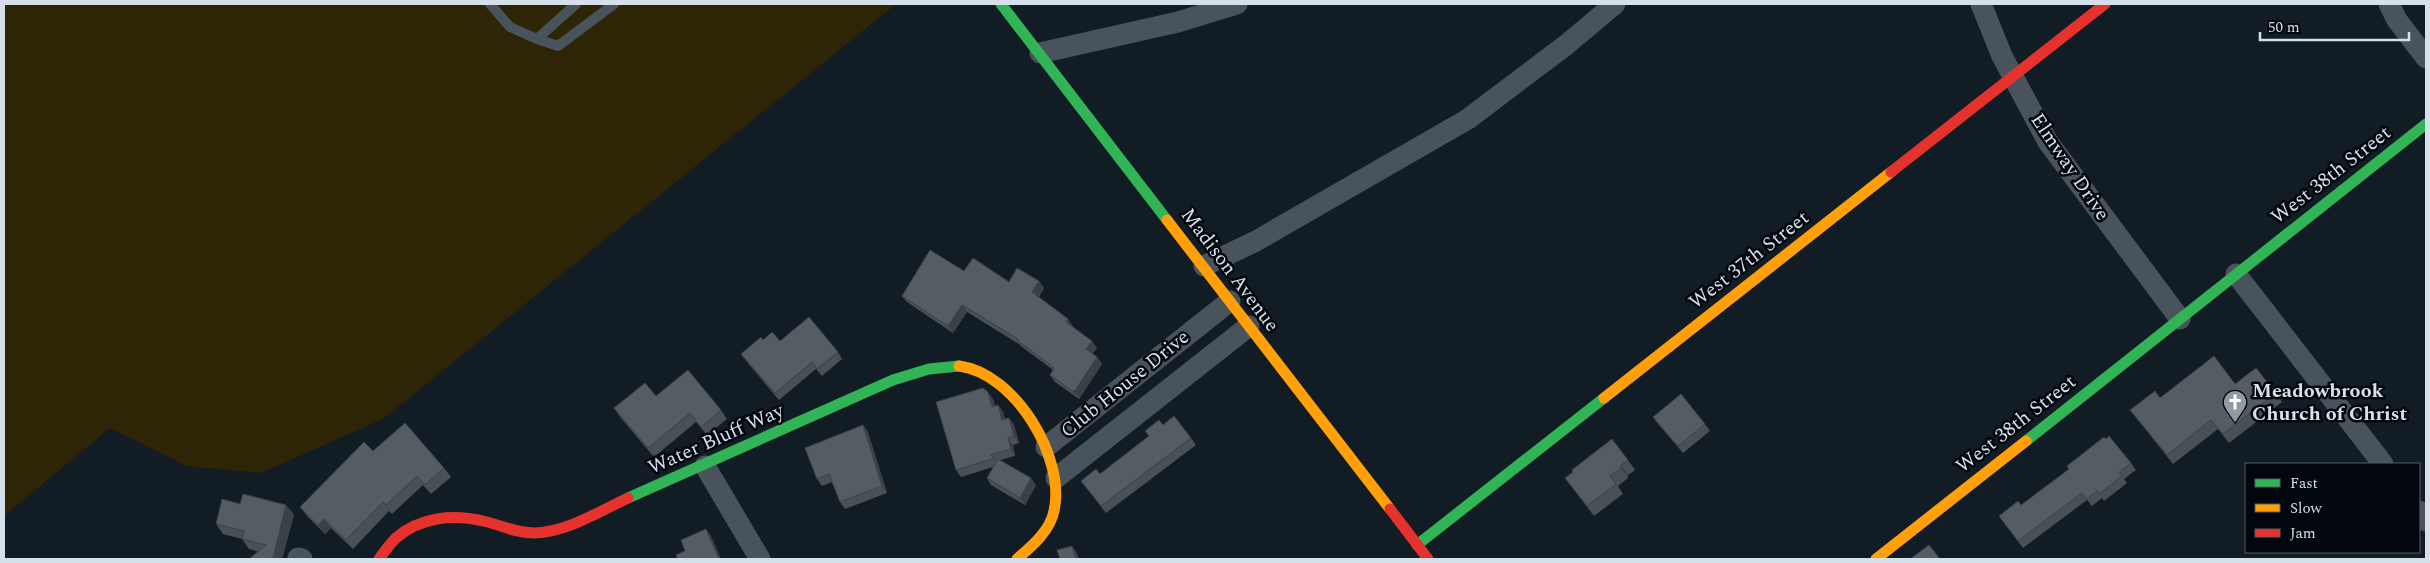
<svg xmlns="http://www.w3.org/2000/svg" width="2430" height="563" viewBox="0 0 2430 563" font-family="Spectral,serif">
<rect width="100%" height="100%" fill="#121c24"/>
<path fill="#2e2507" d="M4,4H896L383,419L261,473L187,466L110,428L4,516Z"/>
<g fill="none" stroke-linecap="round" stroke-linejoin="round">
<g stroke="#49535c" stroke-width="10">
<path d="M490,4L510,27L537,39L558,46L614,4"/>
<path d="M537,39L576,4"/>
</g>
<g stroke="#49535c" stroke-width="21">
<path d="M1981,4L2002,56L2048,142L2180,319"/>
<path d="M2389,4L2397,20L2426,58"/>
<path d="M1040,53L1178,22L1237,4"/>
<path d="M1204,266L1256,241L1468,119L1566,45L1615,4"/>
<path d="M2236,274L2383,464"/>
<path d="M1046,447L1230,301"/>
<path d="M705,466L760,559"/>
<path d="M1056,478L1249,326"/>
<path d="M2419,511L2426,521"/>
<path d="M298,558L302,559"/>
</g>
<g stroke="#30b455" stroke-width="11">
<path d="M1001,4L1167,220"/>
<path d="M2026,441L2426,124"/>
<path d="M628,498L893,380L929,369L959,366"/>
<path d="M1417,545L1604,398"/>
</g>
<g stroke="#ff9f0a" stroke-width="11">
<path d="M1167,220L1390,509"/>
<path d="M959,366C1015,373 1066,458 1054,511C1050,531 1032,546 1017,559"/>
<path d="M1604,398L1891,172"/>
<path d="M1876,559L2026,441"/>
</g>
<g stroke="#e5322d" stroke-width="11">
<path d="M1891,172L2105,4"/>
<path d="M1390,509L1428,559"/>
<path d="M379,559C384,552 390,544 396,538C420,517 453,514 483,521C502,525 514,533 535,533C567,532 600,511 628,498"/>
</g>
</g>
<g fill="#495056">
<path d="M964,271L1009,282L1039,281L1044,288L1039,297L1068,319L1072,327L1097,348L1092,354L1097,357L1102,364L1079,399L1055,382L1050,375L1053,370L1022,347L1019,344L967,312L953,333L907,302L902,296Z"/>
<path d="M763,340L780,341L838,352L842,359L822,376L816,369L779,400L746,361L741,354Z"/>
<path d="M2235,384L2276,393L2282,402L2229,443L2218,429L2173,464L2130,410L2160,398Z"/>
<path d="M988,392L993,399L995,406L998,405L1003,412L1005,419L1009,418L1014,425L1019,443L1013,445L1015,456L1000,460L1036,485L1025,505L991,485L987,478L993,467L961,477L956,470Z"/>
<path d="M656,396L721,410L727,419L707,435L696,422L654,457L620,417L614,408Z"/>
<path d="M1653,417L1705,424L1710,431L1683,453L1658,424Z"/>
<path d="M863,425L868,432L887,493L845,509L840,502L832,482L822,486L817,479Z"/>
<path d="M1163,425L1191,438L1196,445L1106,513L1081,481L1100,474Z"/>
<path d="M1628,460L1635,470L1628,475V478L1618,486L1623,494L1594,516L1565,478Z"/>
<path d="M2131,463L2136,470L2124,479L2127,483L2104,501L2102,498L2092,506L2087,500L2023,548L1999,516L2021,505Z"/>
<path d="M444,468L451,477L431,494L423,485L392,514L389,511L353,549L331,528L325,534L307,516L300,507Z"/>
<path d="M240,504L286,505L294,515L282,559L249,549L242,539L223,534L216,524Z"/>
</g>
<g fill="#3c4146">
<path d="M1039,281L1044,288L1037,299L1032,292Z"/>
<path d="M962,305L967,312L953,333L948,326Z"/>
<path d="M1068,319L1073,326L1071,329L1066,322Z"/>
<path d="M1092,341L1097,348L1091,356L1086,349Z"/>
<path d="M1097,357L1102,364L1079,399L1074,392Z"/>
<path d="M988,392L993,399L997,414L992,407Z"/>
<path d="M998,405L1003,412L1007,427L1002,420Z"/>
<path d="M1009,418L1014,425L1019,443L1014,436Z"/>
<path d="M863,425L868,432L887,493L882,486Z"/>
<path d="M1008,438L1013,445L1015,456L1011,449Z"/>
<path d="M1621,465L1628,475V478L1621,468Z"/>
<path d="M1031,478L1036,485L1025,505L1020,498Z"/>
<path d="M286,505L294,515L282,559H274L273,558Z"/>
<path d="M324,519L331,528L325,534L318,525Z"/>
<path d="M706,529L711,536L721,559H719Z"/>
<path d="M1072,546L1077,553L1079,559H1076Z"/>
</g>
<g fill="#555d64" stroke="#3c4146">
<path d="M930,250L964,271L973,258L1009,282L1017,268L1039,281L1032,292L1068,319L1066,322L1092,341L1086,349L1097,357L1074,392L1050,375L1054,368L1017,340L1018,339L962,305L948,326L902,296Z"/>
<path d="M809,317L838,352L817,369L812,362L775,393L741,354L761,337L763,340L772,332L780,341Z"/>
<path d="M2214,356L2235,384L2256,368L2276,393L2223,434L2211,420L2167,455L2130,410L2155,391L2160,398Z"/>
<path d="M688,370L721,410L701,427L690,413L648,448L614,408L645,383L656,396Z"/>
<path d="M983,388L988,392L992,407L998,405L1002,420L1009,418L1014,436L1008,438L1011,449L990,455L995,458L956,470L936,402Z"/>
<path d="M1681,394L1705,424L1678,446L1653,417Z"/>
<path d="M1174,416L1191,438L1101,506L1081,481L1096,469L1100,474L1149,436L1145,431L1159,420L1163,425Z"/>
<path d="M405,423L444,468L425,485L417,476L386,505L383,502L346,540L324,519L318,525L300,507L364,442L373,451Z"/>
<path d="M863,425L882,486L840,502L829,474L817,479L805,448Z"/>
<path d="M2109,436L2131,463L2119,472L2122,476L2099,494L2097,491L2087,499L2082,493L2018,541L1999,516L2018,501L2021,505L2069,469L2067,466L2104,437L2106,439Z"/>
<path d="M1612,439L1628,460L1621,465V468L1610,476L1616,484L1587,506L1565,478L1573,472L1572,470Z"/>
<path d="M998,459L1031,478L1020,498L987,478Z"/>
<path d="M243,494L286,505L273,558L274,559H249L266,545L242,539L244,531L216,524L222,499L240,504Z"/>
<path d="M706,529L719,559H678L676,555L685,551L681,540Z"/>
<path d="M1929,545L1940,559H1910Z"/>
<path d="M1072,546L1076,559H1060L1057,550Z"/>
</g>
<defs>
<g id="church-pin" transform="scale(1.25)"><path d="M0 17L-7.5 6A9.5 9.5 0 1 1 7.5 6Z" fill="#919ba5" stroke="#02070d"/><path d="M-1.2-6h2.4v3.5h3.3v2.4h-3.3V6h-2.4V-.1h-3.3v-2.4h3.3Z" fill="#fff"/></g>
</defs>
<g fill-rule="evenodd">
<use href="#church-pin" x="2235" y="402"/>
</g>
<g text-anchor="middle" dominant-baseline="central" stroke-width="5" stroke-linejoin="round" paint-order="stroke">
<g font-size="20" fill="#d5e0ea" stroke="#02070d">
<text transform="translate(2070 167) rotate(56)">Elmway Drive</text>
<text transform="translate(2331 175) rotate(-38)">West 38th Street</text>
<text transform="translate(1749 260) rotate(-38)">West 37th Street</text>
<text transform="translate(1230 270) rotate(53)">Madison Avenue</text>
<text transform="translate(1125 384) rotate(-39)">Club House Drive</text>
<text transform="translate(2016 424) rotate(-38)">West 38th Street</text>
<text transform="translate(716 439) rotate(-24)">Water Bluff Way</text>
</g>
<g font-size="20" font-weight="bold" fill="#d5e0ea" stroke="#02070d" text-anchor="start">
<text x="2252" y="391">Meadowbrook<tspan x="2252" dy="23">Church of Christ</tspan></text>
</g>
</g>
<rect width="2430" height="563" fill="none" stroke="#d5e0ea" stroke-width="10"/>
<rect x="2245" y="463" width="175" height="90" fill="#02070d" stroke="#565e65"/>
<rect x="2255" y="479" width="25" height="8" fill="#30b455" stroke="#565e65"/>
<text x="2290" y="488" font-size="15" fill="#d5e0ea">Fast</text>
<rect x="2255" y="504" width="25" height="8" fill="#ff9f0a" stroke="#565e65"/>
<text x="2290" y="513" font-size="15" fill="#d5e0ea">Slow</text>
<rect x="2255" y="529" width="25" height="8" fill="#e5322d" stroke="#565e65"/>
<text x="2290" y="538" font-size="15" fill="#d5e0ea">Jam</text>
<path d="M2260 32v8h149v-8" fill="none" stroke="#d5e0ea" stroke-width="2.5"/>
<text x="2268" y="32" font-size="15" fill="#d5e0ea" stroke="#02070d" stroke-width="4" paint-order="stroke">50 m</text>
</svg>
